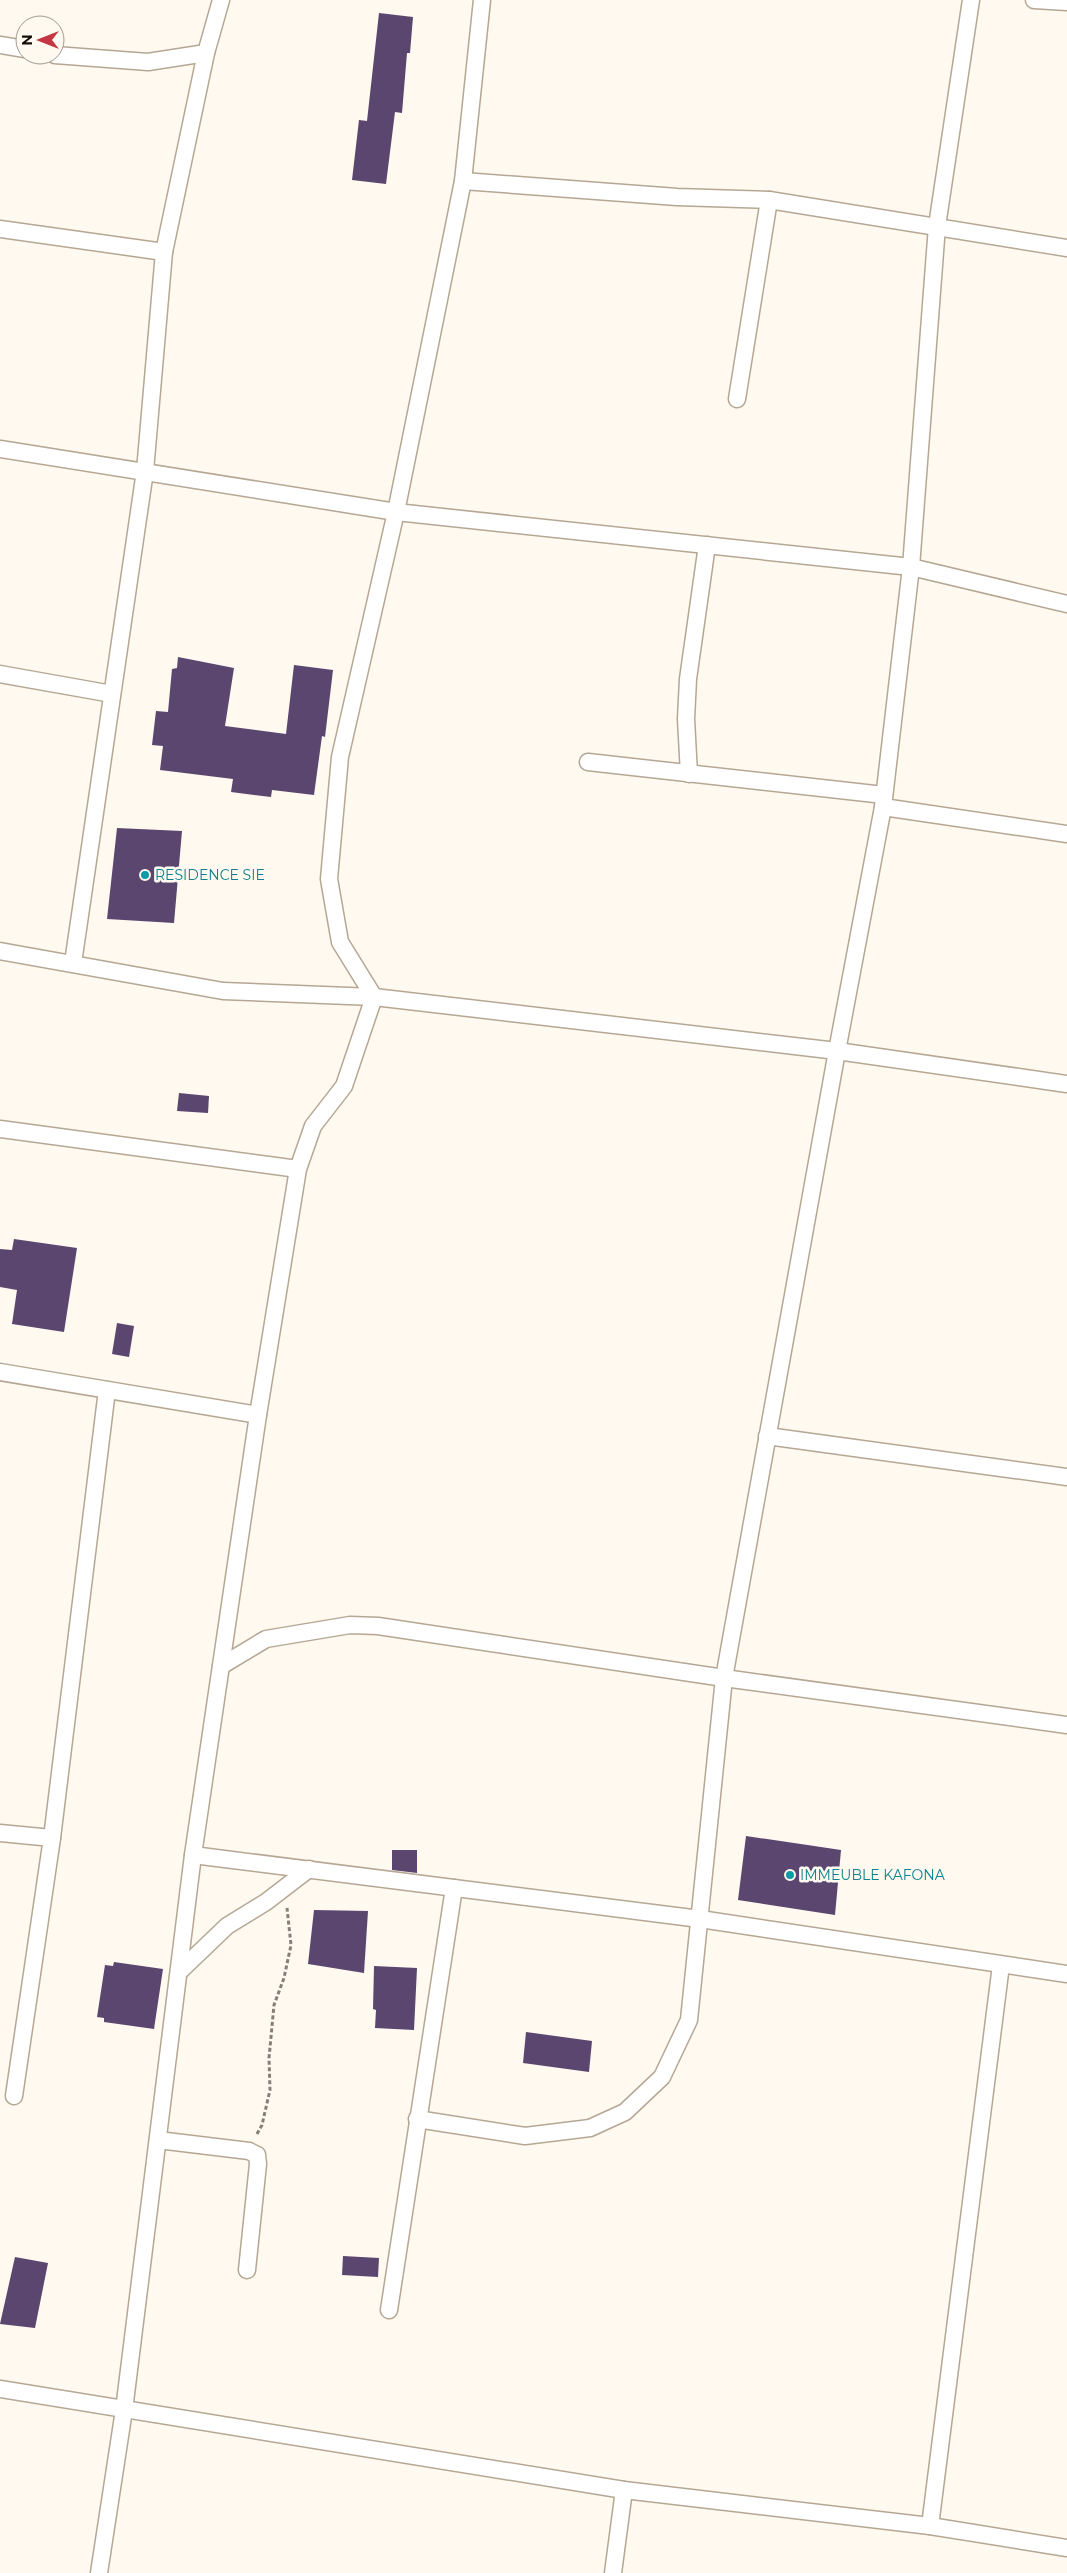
<svg xmlns="http://www.w3.org/2000/svg" width="1067" height="2573" viewBox="0 0 1067 2573" font-family="Montserrat,sans-serif">
<rect width="100%" height="100%" fill="#fff9f0"/>
<g fill="#5a466f">
<path d="M379,13L413,17L410,53H407L402,113L395,112L386,184L352,180L359,120L367,121Z"/>
<path d="M178,657L234,668L225,726L286,734L294,665L333,670L325,737L322,736L314,795L272,790L271,797L231,792L233,779L160,770L163,746L152,745L156,711L168,712L172,669L177,668Z"/>
<path d="M117,828L182,831L174,923L107,919Z"/>
<path d="M179,1093L209,1096L208,1113L177,1111Z"/>
<path d="M14,1239L77,1248L64,1332L12,1324L17,1290L0,1287V1249L12,1250Z"/>
<path d="M117,1323L134,1326L129,1357L112,1354Z"/>
<path d="M746,1836L841,1850L835,1915L738,1900Z"/>
<path d="M392,1850H417V1873L392,1870Z"/>
<path d="M314,1910L368,1911L364,1973L308,1964Z"/>
<path d="M114,1962L163,1969L154,2029L104,2022V2018L97,2017L105,1965L113,1966Z"/>
<path d="M374,1966L417,1968L414,2030L375,2028L376,2010L373,2009Z"/>
<path d="M526,2032L592,2041L589,2072L523,2063Z"/>
<path d="M343,2256L379,2258L378,2277L342,2275Z"/>
<path d="M15,2257L48,2263L35,2328L0,2324Z"/>
</g>
<g fill="none" stroke-linecap="round" stroke-linejoin="round">
<g stroke="#b5a793" stroke-width="19">
<g id="street">
<path d="M1034,0L1067,2"/>
<path d="M0,45L25,49"/>
<path d="M55,55L148,62L206,53L221,0"/>
<path d="M463,181L677,197L769,200L1067,248"/>
<path d="M0,229L164,252"/>
<path d="M737,399L769,200"/>
<path d="M0,449L396,512L911,567L1067,604"/>
<path d="M0,674L112,694"/>
<path d="M588,762L884,795"/>
<path d="M689,774L686,719L688,679L707,545"/>
<path d="M883,807L911,567L937,226L971,0"/>
<path d="M0,951L223,991L374,997L837,1051L1067,1084"/>
<path d="M73,963L145,471L164,252L206,53"/>
<path d="M0,1129L298,1169"/>
<path d="M0,1372L258,1415"/>
<path d="M767,1436L1067,1477"/>
<path d="M221,1666L266,1639L350,1625L378,1626L724,1678L1067,1725"/>
<path d="M0,1833L52,1838"/>
<path d="M193,1855L700,1919L1067,1974"/>
<path d="M179,1972L227,1926L266,1902L309,1869"/>
<path d="M14,2096L52,1838L107,1390"/>
<path d="M417,2119L525,2136L590,2128L625,2112L662,2077L689,2020L724,1678L837,1051L883,807L1067,834"/>
<path d="M158,2140L249,2151L257,2155L258,2164L247,2270"/>
<path d="M389,2310L454,1888"/>
<path d="M0,2389L624,2490L930,2526L1067,2548"/>
<path d="M930,2526L1001,1965"/>
<path d="M99,2573L124,2410L193,1855L258,1415L298,1169L313,1126L344,1086L374,997L340,942L329,879L340,757L396,512L463,181L482,0"/>
<path d="M613,2573L624,2490"/>
</g>
</g>
<path stroke="#847f77" stroke-width="3" stroke-dasharray="4 2.5" stroke-linecap="butt" d="M257,2134L262,2125L270,2090L269,2058L274,2005L284,1978L291,1945L287,1908"/>
<use href="#street" stroke="#fff" stroke-width="16"/>
</g>
<g fill="#0f9aa8" stroke="#fff9f0" stroke-width="2">
<circle cx="145" cy="875" r="5"/>
<circle cx="790" cy="1875" r="5"/>
</g>
<g text-anchor="middle" dominant-baseline="central" stroke-width="5" stroke-linejoin="round" paint-order="stroke">
<g font-size="14" fill="#0d838f" stroke="#fff9f0" text-anchor="start">
<text x="155" y="875">RESIDENCE SIE</text>
<text x="800" y="1875">IMMEUBLE KAFONA</text>
</g>
</g>
<g transform="translate(40 40) rotate(270)"><circle r="24" fill="#fff9f0" stroke="#a09b92"/>
<path d="M0-4L9 19L0 12L-9 19Z" fill="#c53543"/>
<text y="-8" font-size="14" font-weight="bold" text-anchor="middle" fill="#120d06">N</text>
</g>
</svg>
